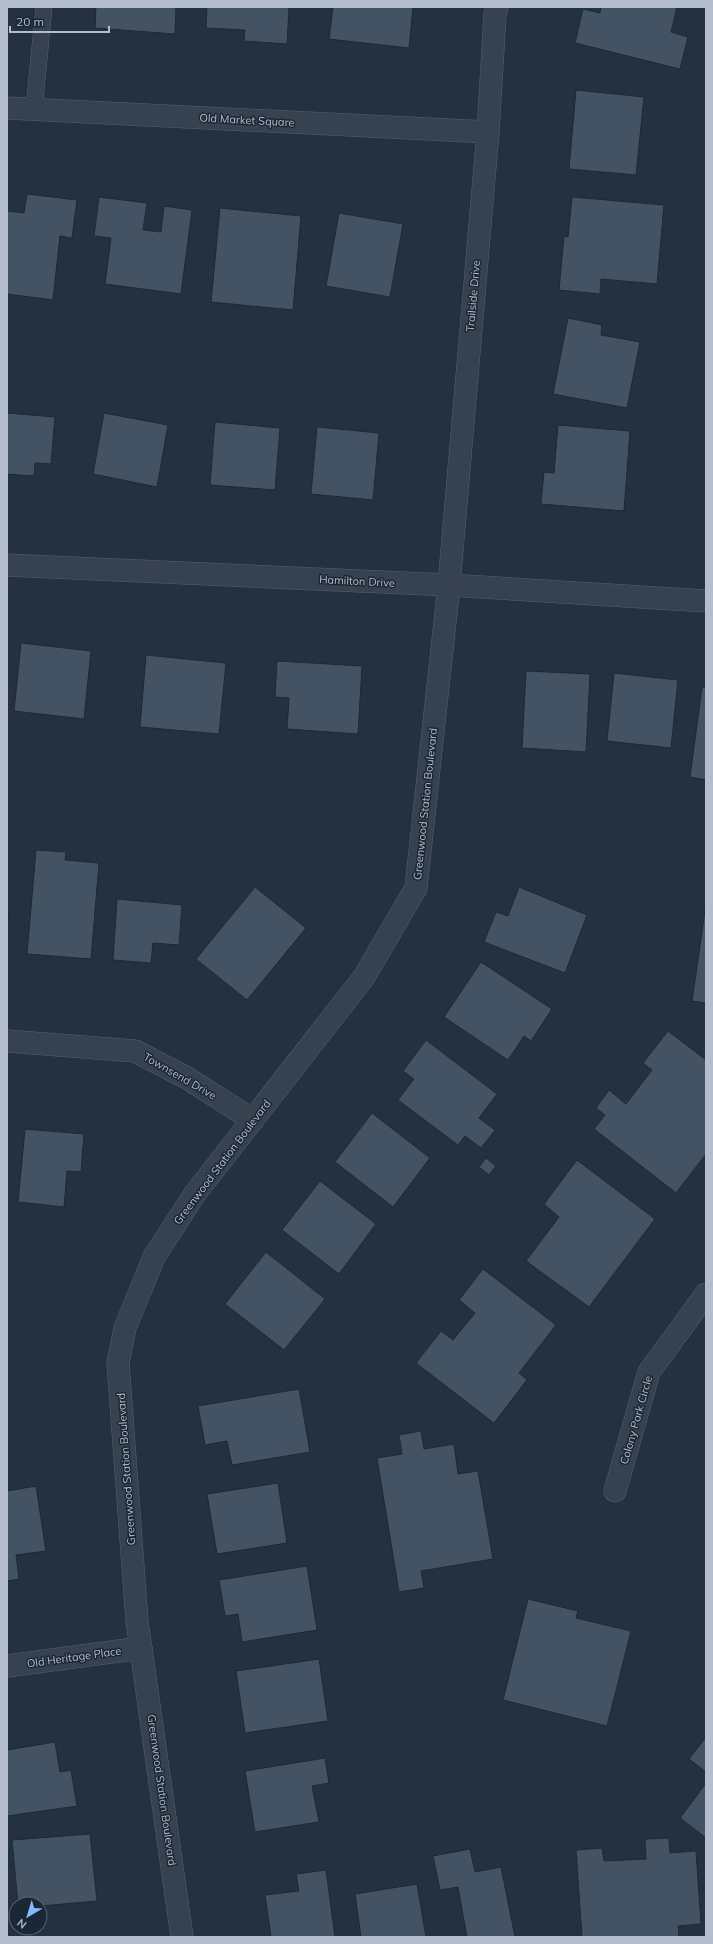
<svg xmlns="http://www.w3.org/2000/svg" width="713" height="1944" viewBox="0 0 713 1944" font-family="Mulish,sans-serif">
<rect width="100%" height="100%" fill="#233140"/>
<g fill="#435364" stroke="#1e2937">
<path d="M96,7H176L175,34L95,28Z"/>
<path d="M207,7H289L287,44L244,41L245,30L206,28Z"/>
<path d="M333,7H413L409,48L329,39Z"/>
<path d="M601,7H677L671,32L688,37L680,69L575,43L583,9L600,13Z"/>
<path d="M576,90L644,97L636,175L569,169Z"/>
<path d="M27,194L77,200L72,238L60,236L53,300L7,294V211L24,213Z"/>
<path d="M99,197L147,203L143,230L161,232L164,206L192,210L181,294L105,284L111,238L94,236Z"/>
<path d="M572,197L664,205L657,284L601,279L600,294L559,290L564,236L568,237Z"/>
<path d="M220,208L301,216L293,310L211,302Z"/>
<path d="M339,213L403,224L390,297L326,286Z"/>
<path d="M568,318L602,325L601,335L640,342L627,408L553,394Z"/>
<path d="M7,413L55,417L51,464L35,463L34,476L7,474Z"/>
<path d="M104,413L168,425L157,487L93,474Z"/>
<path d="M215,422L280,428L275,490L210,485Z"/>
<path d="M558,425L630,431L624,511L541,504L544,472L554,473Z"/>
<path d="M317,427L379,433L373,500L311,494Z"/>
<path d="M21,643L91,651L84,719L14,711Z"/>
<path d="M146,655L226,663L219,734L140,727Z"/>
<path d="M277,661L362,666L358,734L287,729L289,698L275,697Z"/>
<path d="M526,671L590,674L586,752L522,748Z"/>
<path d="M614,673L678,680L671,748L607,741Z"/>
<path d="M702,687L706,688V780L690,777Z"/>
<path d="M36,850L66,852L65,860L99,863L91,959L27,954Z"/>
<path d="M255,887L306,928L247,1000L196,959Z"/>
<path d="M519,887L587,915L565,973L484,942L496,912L508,916Z"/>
<path d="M117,899L182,905L179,945L153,943L151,963L113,960Z"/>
<path d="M7,904H9L7,939Z"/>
<path d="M706,904V1003L692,1001Z"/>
<path d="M481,962L552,1009L531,1041L524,1036L508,1060L444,1017Z"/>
<path d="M668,1031L706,1060V1154L676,1193L594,1129L605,1115L596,1108L609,1090L626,1104L652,1070L643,1063Z"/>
<path d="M426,1040L497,1094L479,1118L495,1130L481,1148L465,1136L458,1145L398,1100L414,1079L403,1071Z"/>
<path d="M372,1113L430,1158L393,1207L335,1162Z"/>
<path d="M25,1129L84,1134L81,1172L67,1171L64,1207L18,1202Z"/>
<path d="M486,1158L496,1166L489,1175L479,1167Z"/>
<path d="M577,1160L655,1219L589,1307L526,1261L559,1217L544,1204Z"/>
<path d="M320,1181L376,1224L339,1274L282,1230Z"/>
<path d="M266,1252L325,1299L284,1350L225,1304Z"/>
<path d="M483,1269L556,1325L519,1373L527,1380L494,1423L416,1363L441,1331L453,1340L475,1313L459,1300Z"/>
<path d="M299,1389L310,1452L232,1465L227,1441L205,1445L198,1406Z"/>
<path d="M421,1431L424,1449L454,1444L458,1474L478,1471L493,1559L421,1571L424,1588L399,1592L377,1458L402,1454L399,1435Z"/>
<path d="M278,1483L287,1543L217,1554L207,1494Z"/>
<path d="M36,1486L46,1551L16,1555L19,1579L7,1581V1491Z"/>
<path d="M307,1566L317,1630L242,1642L238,1614L225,1616L219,1580Z"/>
<path d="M528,1599L578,1611L576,1618L631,1631L607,1726L503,1700Z"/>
<path d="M319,1659L328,1721L245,1733L236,1671Z"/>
<path d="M706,1737V1772L689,1759Z"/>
<path d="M55,1742L60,1772L71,1770L77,1806L7,1816V1750Z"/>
<path d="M325,1758L329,1783L312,1786L319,1822L255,1832L245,1771Z"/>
<path d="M706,1783V1838L680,1818Z"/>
<path d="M90,1834L97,1901L40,1906V1904H18L12,1840Z"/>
<path d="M669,1838L670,1853L696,1851L701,1924L678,1926L679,1937H582L576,1850L602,1848L604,1861L646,1859L645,1839Z"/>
<path d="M470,1849L475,1872L501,1867L515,1937H467L458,1887L440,1890L433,1856Z"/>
<path d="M326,1870L335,1937H271L265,1895L299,1891L296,1874Z"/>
<path d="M417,1884L426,1937H361L355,1894Z"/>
</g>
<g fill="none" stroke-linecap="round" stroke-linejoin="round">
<g stroke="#55606e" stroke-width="17">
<path id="lane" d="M34,109L44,7"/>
</g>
<g stroke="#55606e" stroke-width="23">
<g id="street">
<path d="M7,108L488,132"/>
<path d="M7,565L449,585L706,601"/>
<path d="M7,1041L135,1051L187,1078L253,1120"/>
<path d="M615,1491L649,1372L706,1294"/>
<path d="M7,1666L141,1648"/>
<path d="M182,1937L137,1621L118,1363L125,1328L154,1257L194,1195L364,977L416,888L449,585L488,132L495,15L497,7"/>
</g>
</g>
<use href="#lane" stroke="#374250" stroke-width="16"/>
<use href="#street" stroke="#374250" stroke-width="22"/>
</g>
<g text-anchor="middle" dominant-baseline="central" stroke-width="3" stroke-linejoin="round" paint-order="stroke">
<g font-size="11" fill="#b3bdcb" stroke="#1c2735">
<text transform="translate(247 120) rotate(3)">Old Market Square</text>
<text transform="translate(473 296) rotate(-85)">Trailside Drive</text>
<text transform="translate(357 581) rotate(3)">Hamilton Drive</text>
<text transform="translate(425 804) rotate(-84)">Greenwood Station Boulevard</text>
<text transform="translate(180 1076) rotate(30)">Townsend Drive</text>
<text transform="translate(222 1162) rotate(-53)">Greenwood Station Boulevard</text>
<text transform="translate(636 1420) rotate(-74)">Colony Park Circle</text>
<text transform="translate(126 1469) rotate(-94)">Greenwood Station Boulevard</text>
<text transform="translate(74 1657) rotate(-8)">Old Heritage Place</text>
<text transform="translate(162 1790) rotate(82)">Greenwood Station Boulevard</text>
</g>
</g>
<rect width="713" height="1944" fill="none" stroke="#b3bdcb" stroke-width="16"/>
<g transform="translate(28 1916) rotate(218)"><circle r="19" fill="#1c2735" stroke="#586371"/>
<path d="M0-3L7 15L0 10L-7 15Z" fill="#84b9ff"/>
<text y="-6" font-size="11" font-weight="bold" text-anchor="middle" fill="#b3bdcb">N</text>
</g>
<path d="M10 26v6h99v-6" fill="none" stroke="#b3bdcb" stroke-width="2"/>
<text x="16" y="26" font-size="12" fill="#b3bdcb" stroke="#1c2735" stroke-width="3" paint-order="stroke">20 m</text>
</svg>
